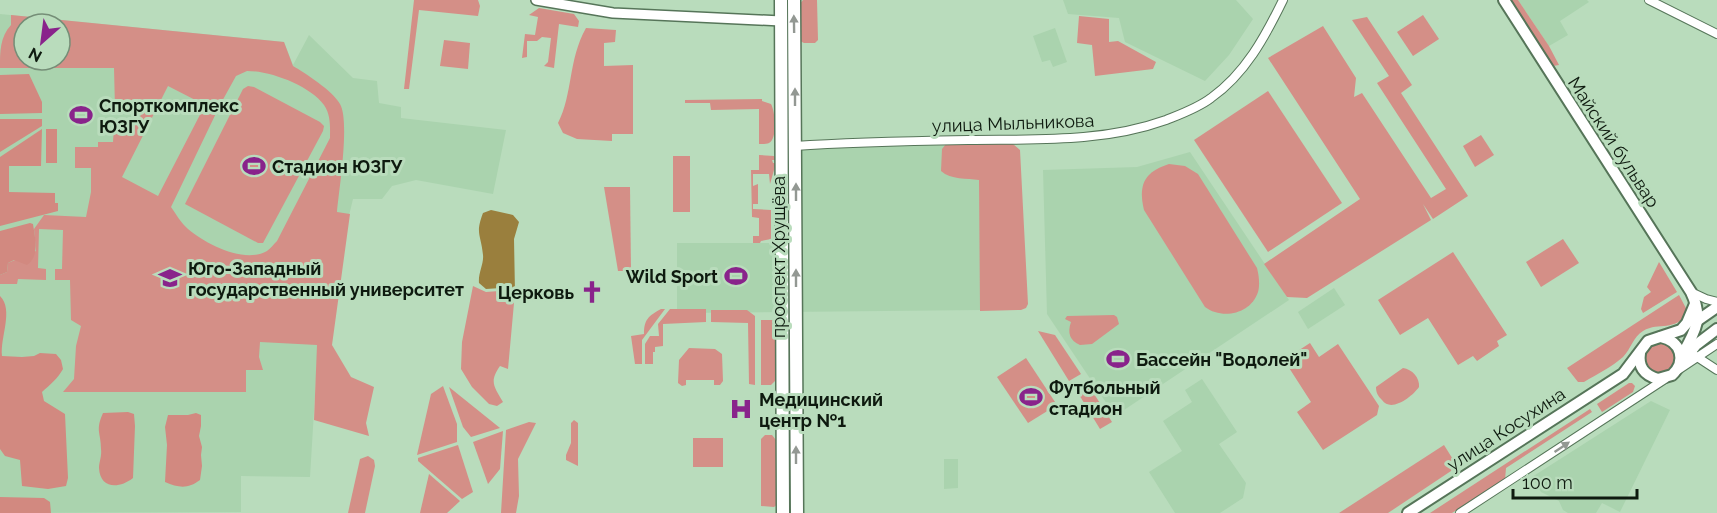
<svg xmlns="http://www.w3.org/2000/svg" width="1717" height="513" viewBox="0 0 1717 513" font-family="Raleway,sans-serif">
<rect width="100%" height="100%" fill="#b9dcbc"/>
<g fill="#aad3ae" fill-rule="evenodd">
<path d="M1063,0H1236L1253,19L1229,55L1205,81L1125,42L1119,18L1068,14Z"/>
<path d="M1518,0H1587L1589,2L1560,21L1568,35L1549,46Z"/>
<path d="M0,14L284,42L293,65L309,35L353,78L377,81L379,103L401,107V118L506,130L493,194L416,180L392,186L382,199H353L318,345L310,477L241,476V512L0,513ZM24,24H60V60H24Z"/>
<path d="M1055,28L1067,62L1053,67L1050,60L1042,62L1033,36Z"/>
<path d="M979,145L981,310L677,313V243H801L800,147Z"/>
<path d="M1190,152L1289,300L1115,416L1047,314L1043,170L1137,167Z"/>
<path d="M1334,288L1345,305L1308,329L1298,312Z"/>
<path d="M1202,379L1237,432L1219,444L1246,483L1243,498L1220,513H1175L1149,472L1182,451L1163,421L1192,402L1185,390Z"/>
<path d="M1651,401L1670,410L1620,512L1602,503L1596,513H1568L1563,510L1559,501L1541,492L1532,477Z"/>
<path d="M944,459H958V488L944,489Z"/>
</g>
<g fill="#d48f87" fill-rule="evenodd">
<path d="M414,0H478L480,6L478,16L419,10L409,89H404Z"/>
<path d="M803,0H817L818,40L815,43H804L798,40L799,5Z"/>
<path d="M1510,0H1518L1549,46L1559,65L1553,66Z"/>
<path d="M539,8L574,14L579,21L578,27L559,24L554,68L544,66L548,62L551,38L542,37L537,41H527V57L522,58L525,34L535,35L538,17L529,15Z"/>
<path d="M11,15L284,42L293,66C305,73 333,91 340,104C350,121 339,190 337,212L350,214L332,345L351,377L374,387L366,423L369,436L314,420L317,345L260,342L259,357L263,370H246V392H63L74,379L76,346L81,326L71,320L70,280H55V269H62L63,230L39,229L38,268L46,269V280L18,279L17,284H0V275L7,272L8,263L36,251L34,229L44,215L86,217L91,192V168H75V147H98V142H113L114,125L140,124L141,109L115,108L114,68H0C0,51 0,37 11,25ZM24,24H60V60H24ZM247,71C271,71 310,86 324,105C331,115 330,127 330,138L277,241C274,244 270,249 267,251C244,264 206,244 188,229C181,223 176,214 171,207L220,105L236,76ZM168,86L205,105L158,196L122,177Z"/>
<path d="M1423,15L1439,39L1413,56L1397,32Z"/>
<path d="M1079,16L1109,19V42L1118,41L1156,62L1153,69L1095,76L1092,45L1077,43Z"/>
<path d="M1367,17L1412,85L1401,93L1468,196L1433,219L1423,204L1431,220L1307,298L1287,297L1264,264L1360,199L1268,58L1323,26L1356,78L1354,97L1362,93L1431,198L1446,189L1377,83L1389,76L1352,20Z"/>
<path d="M586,28L616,30L615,42L604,43V66L633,65V134H612V141L577,139L563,133L558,123C573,94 568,60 586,28Z"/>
<path d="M444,40L470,43L468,69L440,66Z"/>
<path d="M248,86L254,87L320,122L324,126L323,131L263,243H258L185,204L243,89Z"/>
<path d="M1268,91L1342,203L1268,252L1194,140Z"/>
<path d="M762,99V101L771,104C775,111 778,138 769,143C767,144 762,144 759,144V109L711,110L710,103H685V100Z"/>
<path d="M1481,135L1494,155L1475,167L1463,146Z"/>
<path d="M946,144H1013L1020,150L1028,304L1026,308L1021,310L980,311L979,180C967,178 951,180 941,171L942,149Z"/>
<path d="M786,151H792L793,513H788Z"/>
<path d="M759,155L774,156L776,160H772L773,163H776L770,184L769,174H753V186L758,184V204H753V209L771,210V239L761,241L760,243H753V236H759V218L752,217L751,170H759Z"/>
<rect x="673" y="156" width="17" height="56"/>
<path d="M1169,164L1185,166L1198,174L1257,268C1259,276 1260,285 1258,292C1251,314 1222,320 1205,307L1144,210C1138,185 1144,172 1169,164Z"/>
<path d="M604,187H630L631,271H618Z"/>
<path d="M1563,239L1579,263L1541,287L1526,262Z"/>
<path d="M1453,252L1507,335L1497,341L1499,346L1477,361L1473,356L1458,365L1428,318L1400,335L1378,300Z"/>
<path d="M1659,262L1677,292L1643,313L1641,309L1644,297L1651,292L1647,287Z"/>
<path d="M473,286L486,292L499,291L514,303L508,369L500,366C489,382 494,386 503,402L497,406L489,404L472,387L461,369L462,342Z"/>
<path d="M1679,295L1688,312C1674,333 1660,321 1643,331C1633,337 1631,349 1623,357C1612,367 1597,374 1584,382H1578L1567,368Z"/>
<path d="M661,309H665L642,340V364H635L631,336L644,334C644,320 648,316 661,309Z"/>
<path d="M670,309H706V322L663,324V346L655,347V352H653V364H645V344L650,336H659L658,324Z"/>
<path d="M711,310H747L755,316V385L749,384L748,323L711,322Z"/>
<path d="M1114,315L1117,317L1119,324L1092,344L1080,345C1070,341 1067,333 1071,322L1065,319L1067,316Z"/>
<path d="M761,320H777V379L771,385H761Z"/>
<path d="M1038,331L1055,335L1081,374L1069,381Z"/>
<circle cx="1660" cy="358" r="16"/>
<path d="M1310,343L1319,357L1338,344L1379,406L1377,415L1323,450L1297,412L1311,402L1284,360Z"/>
<path d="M689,348L715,349L722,354L723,381L720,385H714V380H686V385L682,386L678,383L679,360Z"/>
<path d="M1026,358L1057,405L1028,423L997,377Z"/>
<path d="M1403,368C1412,369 1420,378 1419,387C1412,397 1391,413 1382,400C1378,396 1376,393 1376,387Z"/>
<path d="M1629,383H1632L1635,386L1633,392L1602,412L1597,404Z"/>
<path d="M443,386L457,424V442L417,455L431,394Z"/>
<path d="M1089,386L1112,422L1100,429L1078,393Z"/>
<path d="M449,387L500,428L471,437L463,427Z"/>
<path d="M1590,409L1592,412L1506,468L1505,480L1452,513H1430Z"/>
<path d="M574,420L578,423V466L566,460V455L571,443V423Z"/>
<path d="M529,422L536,423L518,459L519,496L516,513H501L506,430Z"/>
<path d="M503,431L500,469L488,484L473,442Z"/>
<path d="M765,435H772L776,440L778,504L774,507L761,506V439Z"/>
<rect x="693" y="438" width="30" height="29"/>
<path d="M458,445L473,492L462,499L418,461V458Z"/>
<path d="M1444,445L1454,461L1451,471L1388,513H1339Z"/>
<path d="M368,456L374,460L375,466L365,513H348L360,459Z"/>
<path d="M429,474L460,501L447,513H420Z"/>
</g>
<g fill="#d28980">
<path d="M29,74L42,102V113L0,114V75Z"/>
<path d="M0,119H42V126L0,152Z"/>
<path d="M42,129L41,166H9V192L55,193V203H58V211L0,226V157Z"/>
<rect x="46" y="129" width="11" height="34"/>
<path d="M30,223L33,224C35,238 40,256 27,265L14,260L8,263L7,272L0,275V231Z"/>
<path d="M0,296C14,310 0,337 2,356L22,357L34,356L40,353L56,354L61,360L63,369C58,378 50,385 42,392L44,401L65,414L68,478L66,486L48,489L22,486L20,460L5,456L0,449Z"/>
<path d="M128,412L134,414L135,426L133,478C119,489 100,489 99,468C99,462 102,456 101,449C101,432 95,431 103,413Z"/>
<path d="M196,413L201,415V426L199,436L202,447L201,455L202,466L200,480C188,489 179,488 165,482L167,445L165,427L168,415H188Z"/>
<path d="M0,497L44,498L50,502L51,513H0Z"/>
</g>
<path fill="#9a7f3d" d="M491,210L513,215L519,222L514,239L515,293L511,297L507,296L501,288L486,289L479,283C478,273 484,264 483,255C481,234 475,234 483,213Z"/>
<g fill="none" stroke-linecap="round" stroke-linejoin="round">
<g stroke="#567559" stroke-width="10">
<g id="minor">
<path d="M1649,0L1717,34"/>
<path d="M795,146C852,142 910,141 968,140C1035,139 1102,143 1166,120C1181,114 1198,108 1211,98C1245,74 1265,37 1283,0"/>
<path d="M1691,292L1706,299L1717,302"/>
<path d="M1688,351L1717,370"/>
<path d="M1678,370L1717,344"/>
<path d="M1460,513L1665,379"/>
</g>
</g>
<g stroke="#567559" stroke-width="12">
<path id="tertiary" d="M536,0L613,13L781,21"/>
</g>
<g stroke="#567559" stroke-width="14">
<g id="secondary">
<path d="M1504,0L1691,292C1704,319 1695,332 1681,357"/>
<path d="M1694,323L1717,307"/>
<path d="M1640,353C1638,367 1644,375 1658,379L1672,375C1687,361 1681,341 1661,337"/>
<path d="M1685,359L1696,345L1717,329"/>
<path d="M1408,513L1623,374L1648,341L1681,330L1687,323L1695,304"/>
</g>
</g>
<g stroke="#567559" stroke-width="15">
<g id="primary">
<path d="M781,0L783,513"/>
<path d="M794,0L797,513"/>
</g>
</g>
<use href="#minor" stroke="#fff" stroke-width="8"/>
<use href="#tertiary" stroke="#fff" stroke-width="9"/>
<use href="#secondary" stroke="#fff" stroke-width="10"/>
<use href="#primary" stroke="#fff" stroke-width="12"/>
</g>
<defs><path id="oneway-solid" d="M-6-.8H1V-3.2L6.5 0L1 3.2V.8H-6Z" transform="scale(1.5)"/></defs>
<g fill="#939893">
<use href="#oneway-solid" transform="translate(794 24) rotate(-91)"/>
<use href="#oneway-solid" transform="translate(795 97) rotate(-90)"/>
<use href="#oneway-solid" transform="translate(796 192) rotate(-90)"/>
<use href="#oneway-solid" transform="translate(796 278) rotate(-90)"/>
<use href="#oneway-solid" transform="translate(1562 447) rotate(-34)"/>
<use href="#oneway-solid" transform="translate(796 455) rotate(-90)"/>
</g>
<defs>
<g id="stadium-bare" transform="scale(1.8)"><path d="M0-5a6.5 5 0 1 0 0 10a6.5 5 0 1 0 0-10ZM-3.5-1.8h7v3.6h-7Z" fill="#89238b" stroke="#b9dcbc" stroke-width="2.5" paint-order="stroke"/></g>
<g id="university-bare" transform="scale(1.8)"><path d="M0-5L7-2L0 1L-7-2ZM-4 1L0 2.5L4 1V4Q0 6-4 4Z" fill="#89238b" stroke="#b9dcbc" stroke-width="2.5" paint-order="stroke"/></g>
<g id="church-bare" transform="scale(1.8)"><path d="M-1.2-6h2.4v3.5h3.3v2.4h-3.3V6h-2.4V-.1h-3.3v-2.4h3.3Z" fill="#89238b" stroke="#b9dcbc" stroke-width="2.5" paint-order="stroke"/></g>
<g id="hospital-bare" transform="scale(1.8)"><path d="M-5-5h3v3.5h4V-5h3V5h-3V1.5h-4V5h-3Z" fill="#89238b" stroke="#b9dcbc" stroke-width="2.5" paint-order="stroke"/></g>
</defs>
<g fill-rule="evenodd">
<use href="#stadium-bare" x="81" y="115"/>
<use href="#stadium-bare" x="254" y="166"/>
<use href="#stadium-bare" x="736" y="276"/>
<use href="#university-bare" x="170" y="278"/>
<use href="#church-bare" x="592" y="292"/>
<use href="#stadium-bare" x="1118" y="359"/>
<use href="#stadium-bare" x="1031" y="397"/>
<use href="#hospital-bare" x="741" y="409"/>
</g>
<g text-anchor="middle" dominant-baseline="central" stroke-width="6" stroke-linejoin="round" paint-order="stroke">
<g font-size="18" font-weight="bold" fill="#0e1a0f" stroke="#b9dcbc" text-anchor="start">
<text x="99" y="105">Спорткомплекс<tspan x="99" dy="21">ЮЗГУ</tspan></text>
<text x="272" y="166">Стадион ЮЗГУ</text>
<text x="188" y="268">Юго-Западный<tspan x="188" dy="21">государственный университет</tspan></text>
<text x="718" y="276" text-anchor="end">Wild Sport</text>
<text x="574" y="292" text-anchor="end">Церковь</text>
<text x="1136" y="359">Бассейн "Водолей"</text>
<text x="1049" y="387">Футбольный<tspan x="1049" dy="21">стадион</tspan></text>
<text x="759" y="399">Медицинский<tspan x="759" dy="21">центр №1</tspan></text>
</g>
<g font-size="18" fill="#0e1a0f" stroke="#b9dcbc">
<text transform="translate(1013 123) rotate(-2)">улица Мыльникова</text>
<text transform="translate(1614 142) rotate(57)">Майский бульвар</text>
<text transform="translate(778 257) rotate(-90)">проспект Хрущёва</text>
<text transform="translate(1506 429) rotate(-33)">улица Косухина</text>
</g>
</g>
<g transform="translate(42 42) rotate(208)"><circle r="28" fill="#b9dcbc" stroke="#758e77" stroke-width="1.5"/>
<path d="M0-4.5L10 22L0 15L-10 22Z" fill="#89238b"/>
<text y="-9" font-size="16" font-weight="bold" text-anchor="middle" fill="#0e1a0f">N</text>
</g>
<path d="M1513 489v9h124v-9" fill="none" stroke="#0e1a0f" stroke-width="3"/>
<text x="1522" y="489" font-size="18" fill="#0e1a0f" stroke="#b9dcbc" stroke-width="4.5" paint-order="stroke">100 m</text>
</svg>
